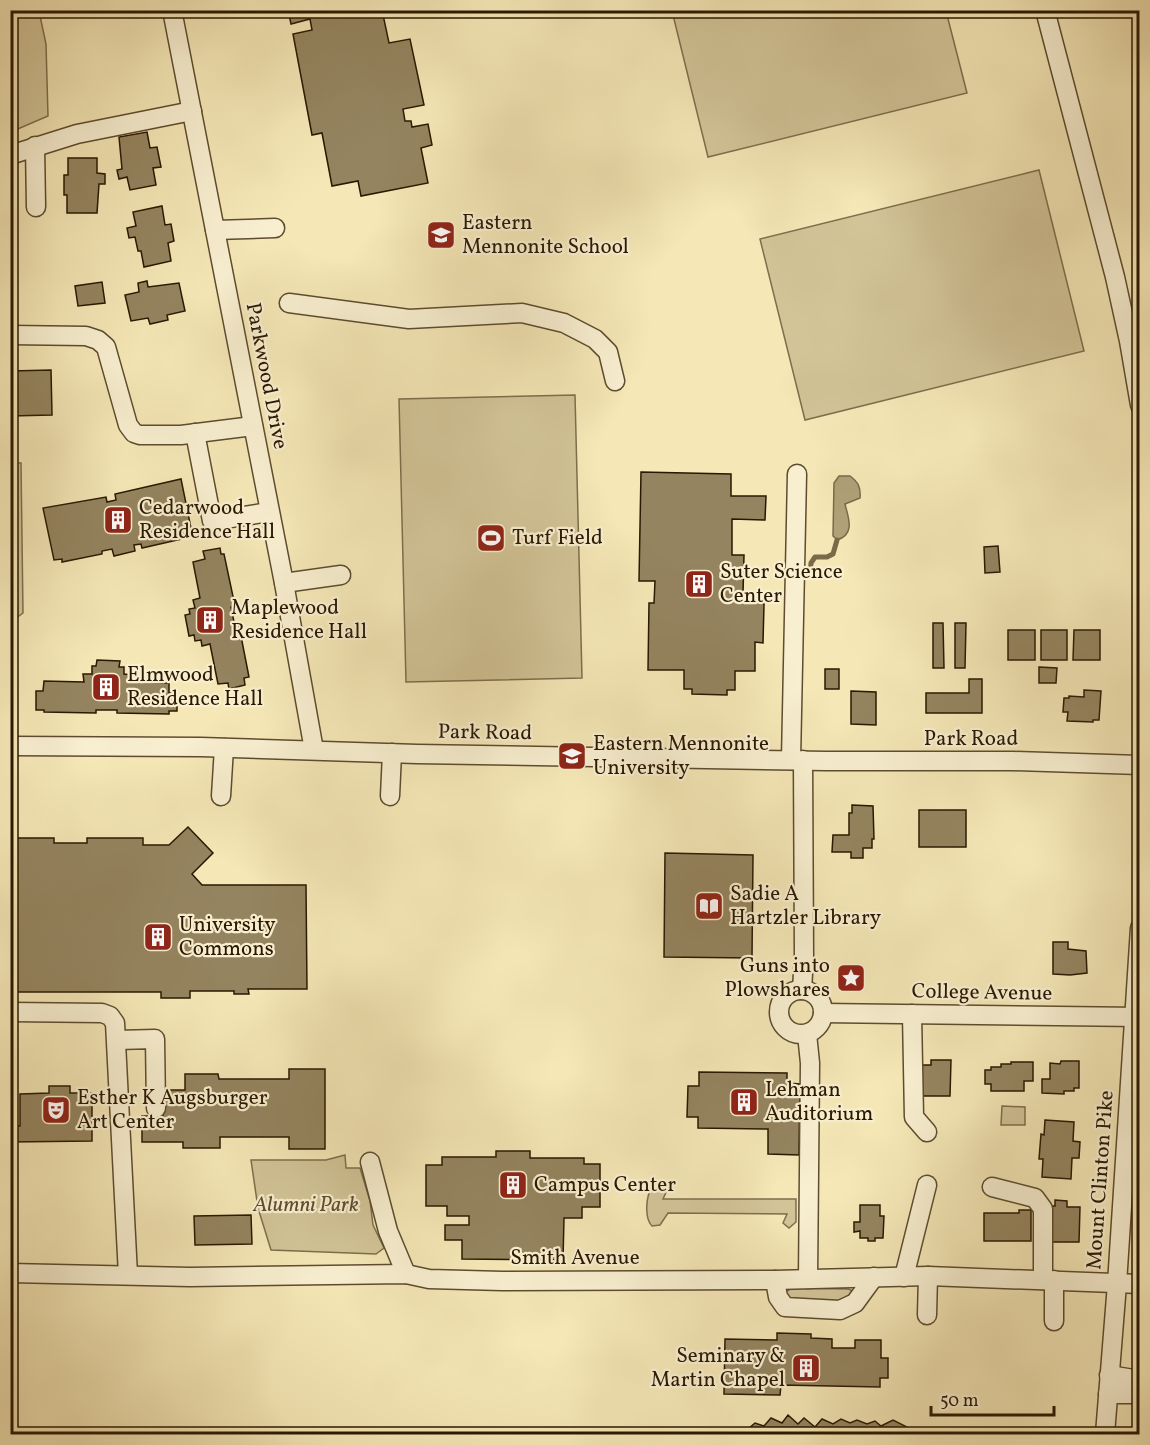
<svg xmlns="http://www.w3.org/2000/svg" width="1150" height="1445" viewBox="0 0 1150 1445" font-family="Vollkorn,serif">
<rect width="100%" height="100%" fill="#f5e7b6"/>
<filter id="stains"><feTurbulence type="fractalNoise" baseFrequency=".00333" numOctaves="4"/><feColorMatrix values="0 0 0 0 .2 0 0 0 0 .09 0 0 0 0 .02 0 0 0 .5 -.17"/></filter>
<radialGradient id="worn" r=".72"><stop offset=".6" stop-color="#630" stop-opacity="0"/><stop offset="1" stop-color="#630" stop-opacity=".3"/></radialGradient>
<g fill="#d2c497" stroke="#7e6e4c" stroke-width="1.5">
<path d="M11,11H39L46,44L48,116L13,131L11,225Z"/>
<path d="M672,11H946L967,93L708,157Z"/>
<path d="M1039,170L1084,351L805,420L760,239Z"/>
<path d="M575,395L582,678L406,682L399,399Z"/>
<path d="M11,463H21L23,613L11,622Z"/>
<path d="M1002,1106L1025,1107V1125H1001Z"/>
<path d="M345,1155L346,1168H360L370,1201L373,1225L384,1248L376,1254L271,1250L258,1208L251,1160H326Z"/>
<path d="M659,1185H666L668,1188L663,1199H796V1222L789,1228L783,1223L787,1214L668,1213L660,1225L652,1226C644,1218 646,1196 652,1187Z"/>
<path d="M792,1288L848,1289L851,1290L852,1294C842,1307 806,1300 790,1299L786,1292Z"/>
</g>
<path fill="#b0a178" stroke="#7a6a48" stroke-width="1.5" d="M839,476H850C858,482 861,487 860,498L845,504C848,517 856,534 837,540L833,536L834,483Z"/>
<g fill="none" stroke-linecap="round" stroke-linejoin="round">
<path stroke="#7a6a48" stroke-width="5" d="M810,575L811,563L815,557H827L833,554L837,540"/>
</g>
<g fill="#94845f" stroke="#2a1801" stroke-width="1.5">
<path d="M288,10H382L389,43L410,39L424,105L403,109L405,121H411L412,127L428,124L432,145L421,148L428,183L361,196L358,181L332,186L322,133L312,135L293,34L312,30L310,19L291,24Z"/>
<path d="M147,132L150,148L157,147L161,167L153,168L156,185L130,190L127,177L119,179L117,170L122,169L119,137Z"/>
<path d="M68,158H97V173L105,174V184H99L97,213H67V195H64V175H68Z"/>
<path d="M162,206L165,225L171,224L174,241L168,243L171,261L144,267L141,251H138L135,237L129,238L127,228L136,226L133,212Z"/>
<path d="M147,281L148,287L179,283L185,311L167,315L168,320L150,324L148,318L131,321L125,295L139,292L138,283Z"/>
<path d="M102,282L105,303L78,306L75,286Z"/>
<path d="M51,370L52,415L10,416V371Z"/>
<path d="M641,472L731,474V496H766L765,520L732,519V555H744L743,594L758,597L764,604L763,643L755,642V671H735V690H727V695L692,694V689H684V670H648L649,603H654L655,581H639Z"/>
<path d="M181,479L192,533L181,535L182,539L142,548L141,544L134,545L135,551L114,556L112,549L102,551V554L62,562V559L54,560L43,508L106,497L107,502L116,500L115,494Z"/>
<path d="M998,546L1000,572L985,573L984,547Z"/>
<path d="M220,548L221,554H224L235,606L231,607L235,627L239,626L249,677L244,678L245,685L229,689L228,683L218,684L210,644L202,646L201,640L195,641L194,635L189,636L185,615L190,614L189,609L195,608L193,600L200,598L193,562L205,559L203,551Z"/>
<path d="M933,623H943L944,668H933Z"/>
<path d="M955,623H966L965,668H955Z"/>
<rect x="1008" y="630" width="27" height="30"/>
<rect x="1041" y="630" width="26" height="30"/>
<path d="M1074,630H1100V660H1073Z"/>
<path d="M97,660L120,661L119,667H124V674L132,675V682L169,683V693H177V711H169V714L117,713V710H96V713L44,712V710H36V691H43L44,681L84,682L83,674H92V666H96Z"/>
<path d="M1039,667L1057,668L1056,683H1039Z"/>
<rect x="825" y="669" width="14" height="20"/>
<path d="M969,679H982V713H926V693H969Z"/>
<path d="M1084,690L1101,691L1099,720H1093V722L1067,721L1068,712H1063L1064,698H1069V696L1084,697Z"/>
<path d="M851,691L876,692V725L851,724Z"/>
<path d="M852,805L873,806L874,839H872V848H863V858H851V852H832L833,835H849V813H852Z"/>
<rect x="919" y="810" width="47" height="37"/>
<path d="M188,827L213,853L192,874L202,885H306L307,989H248L249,994H234V991H190V998H161V992H10V838H54V843H87V838H143V845H169Z"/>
<path d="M665,853L753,855L752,958L664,957Z"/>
<path d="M1053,942H1068V949L1086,951L1087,973L1070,975L1053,974Z"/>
<path d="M931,1060H951L950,1096H918V1065H931Z"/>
<path d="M1061,1061H1079V1088H1074V1091H1064V1094L1042,1093V1079H1050V1063L1060,1064Z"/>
<path d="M1011,1062H1033V1081H1024V1091H991V1084H985V1070H991V1067H1001V1064H1011Z"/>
<path d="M289,1069H325V1149H289V1137H220V1148H183V1142H142V1116H163V1090H185V1074H218L219,1079H289Z"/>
<path d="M699,1072L787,1073V1083L800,1084L799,1155L768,1154V1129L698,1128V1117H687L688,1086H699Z"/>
<path d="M49,1086H70V1093H92V1141L10,1142V1126H20V1094L49,1093Z"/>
<path d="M1045,1120L1074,1122L1073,1141L1080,1142L1079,1158H1072L1071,1179L1042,1177L1043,1159H1039L1041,1134L1044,1135Z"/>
<path d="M496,1151H530V1158H584V1164H600V1207H582V1218H564L563,1260L462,1259V1240H445V1225H469V1216H447V1206H426V1165H442V1157H496Z"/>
<path d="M1055,1200L1067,1201V1207H1080L1079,1242H1051V1206H1055Z"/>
<path d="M860,1205H880V1216H884L883,1238H875V1241H868V1238H860V1231L854,1232V1222H860Z"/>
<path d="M1019,1210H1031V1241H984V1213H1019Z"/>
<path d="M251,1215L252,1244L195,1245L194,1216Z"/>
<path d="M777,1333L811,1334V1338L832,1339V1348H855V1340H881V1358H888V1378H880V1387L781,1385L780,1395L724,1394L725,1339L777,1340Z"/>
<path d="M788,1415L798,1424L804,1418L815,1427L822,1419L833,1424L841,1419L850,1423L857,1420L867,1424L875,1421L881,1426L893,1420L907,1427L903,1434H742L755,1423L764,1426L771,1418L782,1423Z"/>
</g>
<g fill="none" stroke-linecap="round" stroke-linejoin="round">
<g stroke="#5d4c2e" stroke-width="21">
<g id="minor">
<path d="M172,10L284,583L314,750"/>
<path d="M1045,10L1115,277L1129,341L1140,405"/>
<path d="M35,146L36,207"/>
<path d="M10,155L77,134L192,111"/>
<path d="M215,230L275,228"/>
<path d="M289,303L409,319L522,313L564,323L595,339L608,352L615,381"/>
<path d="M10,335L86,336L98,340L106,347L128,425L134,433L140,435H181L253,426"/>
<path d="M195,433L212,521L269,512"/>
<path d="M284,583L341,575"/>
<path d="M10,746L201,747L417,754L826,761H1013L1140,765"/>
<path d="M791,760L797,474"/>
<path d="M221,796L224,748"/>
<path d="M390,796L392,753"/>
<circle cx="801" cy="1012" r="22"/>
<path d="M802,990L804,957L803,760"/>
<path d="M10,1012L102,1013L110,1016L115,1023L128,1275"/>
<path d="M823,1013L1140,1017"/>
<path d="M912,1014L914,1117L927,1132"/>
<path d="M807,1034L810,1063L808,1279"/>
<path d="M117,1040L155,1039L156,1108"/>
<path d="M370,1162L388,1231L406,1274"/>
<path d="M992,1187L1035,1198L1043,1209V1280"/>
<path d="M10,1273L190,1277L406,1274L429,1279L502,1281L775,1280L928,1276L1140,1284"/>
<path d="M904,1277L927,1185"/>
<path d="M775,1280L778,1297L785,1307L840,1310L855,1303L874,1277"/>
<path d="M1054,1280V1321"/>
<path d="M927,1315L928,1276"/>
<path d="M1109,1375L1140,1380"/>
<path d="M1108,1394H1140"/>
<path d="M1105,1434L1117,1284L1140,928"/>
</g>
</g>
<use href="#minor" stroke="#f8efd0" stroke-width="18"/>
</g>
<defs>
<g id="school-square" transform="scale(1.5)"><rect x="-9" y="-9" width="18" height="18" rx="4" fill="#8f2418" stroke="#f8efd0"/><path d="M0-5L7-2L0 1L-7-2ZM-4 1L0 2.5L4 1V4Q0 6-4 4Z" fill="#fff"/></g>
<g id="building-square" transform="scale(1.5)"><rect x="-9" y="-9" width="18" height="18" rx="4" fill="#8f2418" stroke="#f8efd0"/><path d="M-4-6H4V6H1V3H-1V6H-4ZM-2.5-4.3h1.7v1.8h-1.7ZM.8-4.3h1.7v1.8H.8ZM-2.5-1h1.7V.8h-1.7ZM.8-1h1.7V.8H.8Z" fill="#fff"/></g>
<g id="stadium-square" transform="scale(1.5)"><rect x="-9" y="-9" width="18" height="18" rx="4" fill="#8f2418" stroke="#f8efd0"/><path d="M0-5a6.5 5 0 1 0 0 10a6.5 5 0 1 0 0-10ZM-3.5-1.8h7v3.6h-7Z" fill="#fff"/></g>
<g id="university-square" transform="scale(1.5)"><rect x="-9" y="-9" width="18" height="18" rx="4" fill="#8f2418" stroke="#f8efd0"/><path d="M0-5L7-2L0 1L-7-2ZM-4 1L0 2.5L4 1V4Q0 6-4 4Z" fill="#fff"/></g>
<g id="library-square" transform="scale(1.5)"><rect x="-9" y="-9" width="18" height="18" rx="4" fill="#8f2418" stroke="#f8efd0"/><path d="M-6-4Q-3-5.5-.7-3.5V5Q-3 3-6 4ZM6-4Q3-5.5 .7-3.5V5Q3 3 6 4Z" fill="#fff"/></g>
<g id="sight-square" transform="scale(1.5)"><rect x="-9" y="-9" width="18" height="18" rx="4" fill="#8f2418" stroke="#f8efd0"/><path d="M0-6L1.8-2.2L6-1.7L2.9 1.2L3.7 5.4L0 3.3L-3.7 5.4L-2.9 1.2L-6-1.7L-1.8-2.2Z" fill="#fff"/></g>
<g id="theatre-square" transform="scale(1.5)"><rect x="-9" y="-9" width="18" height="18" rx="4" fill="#8f2418" stroke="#f8efd0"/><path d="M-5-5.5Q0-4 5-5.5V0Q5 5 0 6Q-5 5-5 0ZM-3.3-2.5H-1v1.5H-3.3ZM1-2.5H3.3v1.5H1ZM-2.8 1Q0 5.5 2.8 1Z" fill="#fff"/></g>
</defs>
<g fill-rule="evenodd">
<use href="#school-square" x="441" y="235"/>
<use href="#building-square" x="118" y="520"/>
<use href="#stadium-square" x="491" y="538"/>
<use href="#building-square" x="699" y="584"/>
<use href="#building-square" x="210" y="620"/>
<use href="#building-square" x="106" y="687"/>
<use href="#university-square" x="572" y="756"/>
<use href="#library-square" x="709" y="906"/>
<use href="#building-square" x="158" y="937"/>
<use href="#sight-square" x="851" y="978"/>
<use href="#building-square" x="744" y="1102"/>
<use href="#theatre-square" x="56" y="1110"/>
<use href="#building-square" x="513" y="1185"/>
<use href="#building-square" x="806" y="1368"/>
</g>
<g text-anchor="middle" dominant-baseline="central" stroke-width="4.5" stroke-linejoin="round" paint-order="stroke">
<g font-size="21" fill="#2a1801" stroke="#f8efd0" text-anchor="start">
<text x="462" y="223">Eastern<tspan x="462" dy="24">Mennonite School</tspan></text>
<text x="139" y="508">Cedarwood<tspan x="139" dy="24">Residence Hall</tspan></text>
<text x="512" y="538">Turf Field</text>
<text x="720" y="572">Suter Science<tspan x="720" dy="24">Center</tspan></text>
<text x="231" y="608">Maplewood<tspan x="231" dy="24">Residence Hall</tspan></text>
<text x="127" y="675">Elmwood<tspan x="127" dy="24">Residence Hall</tspan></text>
<text x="593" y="744">Eastern Mennonite<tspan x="593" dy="24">University</tspan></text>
<text x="730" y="894">Sadie A<tspan x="730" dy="24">Hartzler Library</tspan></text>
<text x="179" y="925">University<tspan x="179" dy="24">Commons</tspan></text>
<text x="830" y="966" text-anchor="end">Guns into<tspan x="830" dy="24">Plowshares</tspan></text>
<text x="765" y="1090">Lehman<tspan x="765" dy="24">Auditorium</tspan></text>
<text x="77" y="1098">Esther K Augsburger<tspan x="77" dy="24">Art Center</tspan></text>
<text x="534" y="1185">Campus Center</text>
<text x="785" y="1356" text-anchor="end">Seminary &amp;<tspan x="785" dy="24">Martin Chapel</tspan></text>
</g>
<g font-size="21" fill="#2a1801" stroke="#f8efd0">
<text transform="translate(266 376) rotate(79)">Parkwood Drive</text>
<text transform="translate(485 733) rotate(1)">Park Road</text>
<text x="971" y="739">Park Road</text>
<text transform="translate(982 993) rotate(1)">College Avenue</text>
<text transform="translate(1101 1180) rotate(-86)">Mount Clinton Pike</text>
<text x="575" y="1258">Smith Avenue</text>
</g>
<g font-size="21" font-style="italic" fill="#5c4c2e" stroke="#f8efd0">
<text x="306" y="1205">Alumni Park</text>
</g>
</g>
<rect width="1150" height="1445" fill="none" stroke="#f5e7b6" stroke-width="36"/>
<rect x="12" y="12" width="1126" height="1421" fill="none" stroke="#2a1801" stroke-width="3"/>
<rect x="18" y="18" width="1114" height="1409" fill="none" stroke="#2a1801" stroke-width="1.5"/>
<path d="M931 1406v9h123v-9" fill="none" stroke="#2a1801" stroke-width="3"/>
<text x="940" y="1406" font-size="18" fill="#2a1801" stroke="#f8efd0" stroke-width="4.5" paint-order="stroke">50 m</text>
<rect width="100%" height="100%" filter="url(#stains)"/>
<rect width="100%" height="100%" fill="url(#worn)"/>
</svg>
